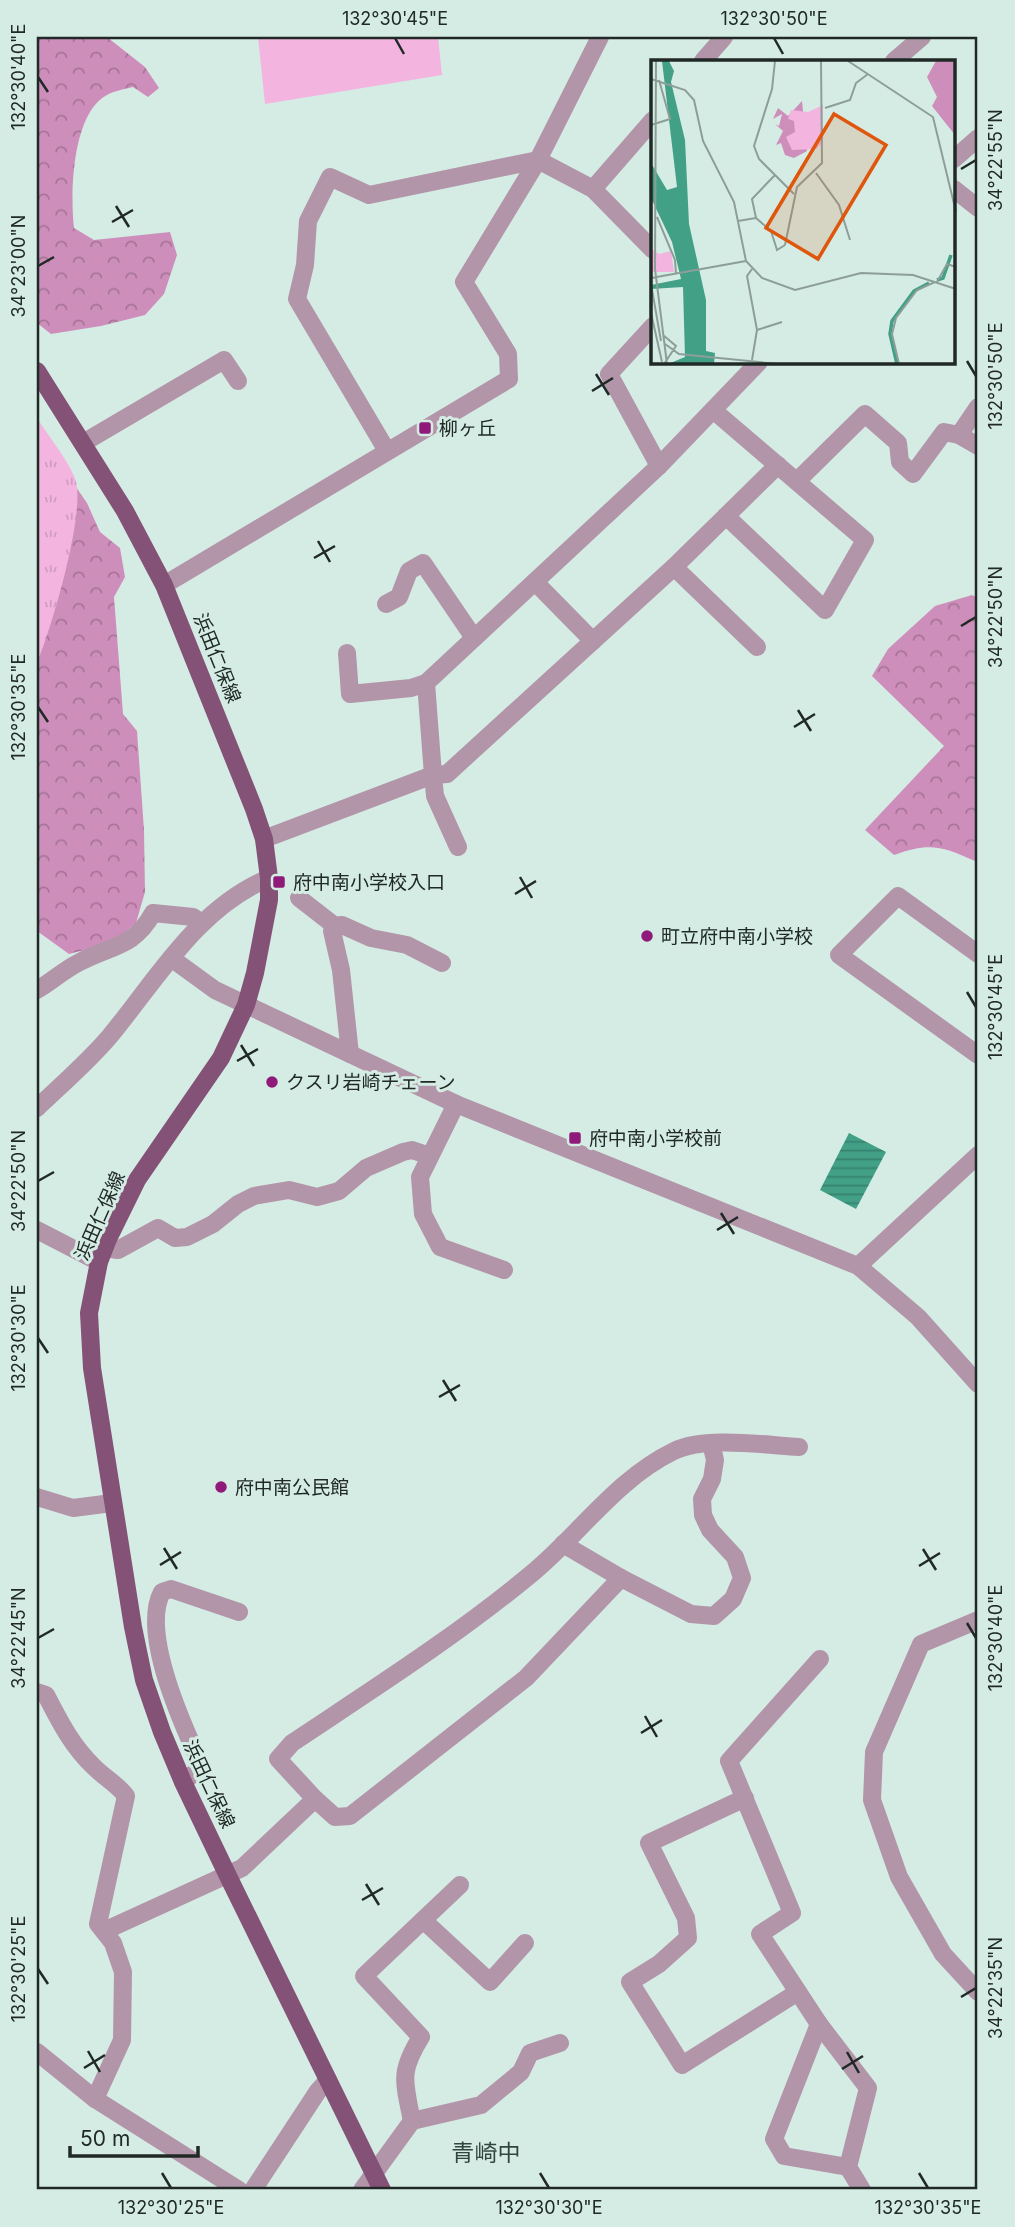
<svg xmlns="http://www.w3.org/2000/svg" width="1015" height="2227" viewBox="0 0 1015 2227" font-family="Inter,'Noto Sans JP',sans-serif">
<defs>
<pattern id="forest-crowns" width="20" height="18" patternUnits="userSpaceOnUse" patternTransform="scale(1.75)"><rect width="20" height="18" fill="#ce8ebb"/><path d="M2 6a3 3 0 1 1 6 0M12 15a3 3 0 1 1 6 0" fill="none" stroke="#a77498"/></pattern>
<pattern id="park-tufts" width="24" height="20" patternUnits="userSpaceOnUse" patternTransform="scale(1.75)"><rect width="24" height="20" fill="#f3b5e0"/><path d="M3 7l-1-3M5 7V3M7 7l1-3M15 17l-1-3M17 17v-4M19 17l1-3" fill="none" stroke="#d09cc0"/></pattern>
<pattern id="water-rules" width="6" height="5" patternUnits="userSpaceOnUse" patternTransform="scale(1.75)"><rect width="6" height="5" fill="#42a087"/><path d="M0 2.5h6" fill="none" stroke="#37826e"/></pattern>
</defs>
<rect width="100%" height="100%" fill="#d5ece4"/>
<g fill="url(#forest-crowns)">
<path d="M37,37H107L145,67L159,88L148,97L133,87C125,89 114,91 107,95C72,113 70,194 74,228L94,240L170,232L177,255L164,294L145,315L101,326L51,334L37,323Z"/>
<path d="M37,470L65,471L87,503L100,532L120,548L125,577L114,597L123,714L137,731L144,830L145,892L136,923L112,943L69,954L37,931Z"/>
<path d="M972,595L978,598V859L975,861C942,846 929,842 894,855L865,830L944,746L872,676L888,649L935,606Z"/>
</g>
<path fill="url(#park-tufts)" d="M37,418C49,437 66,457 75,478C87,510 51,630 37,663Z"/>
<path fill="#f3b5e0" d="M258,37H438L442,75L265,104Z"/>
<path fill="url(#water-rules)" d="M849,1133L886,1152L856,1209L820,1190Z"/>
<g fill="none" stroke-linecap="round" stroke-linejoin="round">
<g stroke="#b295a9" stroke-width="18">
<path d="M703,61L724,37"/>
<path d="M894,61L922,37"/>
<path d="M954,159L978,138"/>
<path d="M593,189L653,120"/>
<path d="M954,189L978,208"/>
<path d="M653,326L609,374L659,466"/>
<path d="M978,407L959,435L978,446"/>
<path d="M713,410L865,540L825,610L726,516"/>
<path d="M83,443L224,360L238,381"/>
<path d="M387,451L297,299L305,265L308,221L330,177L369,195L538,160L593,189L653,250"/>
<path d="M797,481L865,414L898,443L900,462L913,474L944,432L959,435"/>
<path d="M674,567L757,647"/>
<path d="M535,582L593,641"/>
<path d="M164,585L509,379L508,354L464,282L538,160L600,37"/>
<path d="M386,604L399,597L409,571L423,563L474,638"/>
<path d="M347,653L350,694L411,688L426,683"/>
<path d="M264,839L433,775L426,683L659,466L759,362"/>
<path d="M458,847L435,796L433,775L447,774L674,567L778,465"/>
<path d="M299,898L335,926"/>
<path d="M978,954L898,896L839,955L978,1055"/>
<path d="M171,958L215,990L456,1104L858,1266L918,1317L978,1384"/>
<path d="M37,990C51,982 64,970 78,963C110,945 133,949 153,913L193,917L202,923"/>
<path d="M350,1054L341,970L332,931L335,926L342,925L371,938L407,945L442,963"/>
<path d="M456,1104L420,1177L423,1214L440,1247L504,1270"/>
<path d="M37,1108C61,1085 88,1062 110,1036C157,979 198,907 269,878"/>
<path d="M37,1230L99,1262"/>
<path d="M105,1248L118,1250L158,1228L175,1238L187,1237L213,1224L238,1204L254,1196L289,1190L317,1197L339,1191L366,1168L403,1152L412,1150L430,1156"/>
<path d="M858,1266L978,1155"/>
<path d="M37,1497L73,1508L112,1503"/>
<path d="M563,1544L621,1578L691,1614L714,1616L733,1599L742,1578L735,1557L710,1530L703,1515L702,1499L712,1479L715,1460L711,1443"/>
<path d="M621,1578L526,1678L350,1816L335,1817L315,1799L278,1759L292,1743C373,1689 455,1637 530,1575C579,1535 616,1479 674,1451C704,1436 765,1445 799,1447"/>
<path d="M978,1620L921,1644L874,1752L872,1800L899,1877L943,1954L978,1992"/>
<path d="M820,1659L729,1761L792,1913L760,1934L819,2024L868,2088L848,2167L862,2190"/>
<path d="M37,1692L46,1695C60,1722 72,1746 94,1767C105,1778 117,1784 126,1796L98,1924L113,1943L123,1972L122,2040L95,2099"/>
<path d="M183,1782L202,1767C184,1728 140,1633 162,1592L171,1589L239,1612"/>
<path d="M745,1798L649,1843L686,1918L688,1938L659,1964L630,1982L682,2065L798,1992"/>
<path d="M460,1885L364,1976L421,2037C399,2072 404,2081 412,2121L481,2105L521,2072L530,2053L560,2043"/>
<path d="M423,1920L490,1982L525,1943"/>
<path d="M104,1931L242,1868L315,1799"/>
<path d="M819,2024L774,2139L784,2156L848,2167"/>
<path d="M37,2052L95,2099L239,2190"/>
<path d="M253,2190L318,2091L328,2080"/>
<path d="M362,2190L412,2121"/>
</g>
<path stroke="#845276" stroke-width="18" d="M37,371L125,511L164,585L254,809L264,839L269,878V900L255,973L246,1005L221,1058L137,1180L108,1239L99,1262L89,1313L92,1368L133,1627L144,1680L162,1732L183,1782L228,1876L382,2190"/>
</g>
<path fill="none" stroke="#202926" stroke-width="2.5" d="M395,38L404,54M774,38L783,54M38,77L48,92M961,169L976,160M116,206L129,227M112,222L133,210M38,266L54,257M967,361L976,376M596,374L609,395M592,391L613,378M318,541L330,562M314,558L335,546M961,626L976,617M38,707L48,722M798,710L811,731M794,727L815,714M520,877L532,898M515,894L536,881M967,992L976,1007M241,1045L254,1066M237,1061L258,1049M38,1181L54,1172M721,1213L734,1234M717,1230L738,1217M38,1338L48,1353M443,1380L456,1401M439,1397L460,1385M164,1548L177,1569M923,1549L936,1570M160,1565L181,1552M919,1566L940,1553M967,1623L976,1638M38,1638L54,1629M645,1716L657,1737M641,1733L662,1720M366,1884L379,1905M362,1900L383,1888M38,1969L48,1984M961,1997L976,1988M88,2051L100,2072M847,2052L859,2073M84,2068L105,2055M842,2069L863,2056M162,2173L171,2188M540,2173L549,2188M919,2173L928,2188"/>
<g fill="#901a79" stroke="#d5ece4" stroke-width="2.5">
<rect x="418" y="421" width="14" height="14" rx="3.5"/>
<rect x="272" y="875" width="14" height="14" rx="3.5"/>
<circle cx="647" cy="936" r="7"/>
<circle cx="272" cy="1082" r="7"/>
<rect x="568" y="1131" width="14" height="14" rx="3.5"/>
<circle cx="221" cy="1487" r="7"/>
</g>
<g text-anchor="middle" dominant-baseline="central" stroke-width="6" stroke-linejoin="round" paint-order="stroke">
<g font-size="19" fill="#202926" stroke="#d5ece4" text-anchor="start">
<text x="439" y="428">柳ヶ丘</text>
<text x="293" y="882">府中南小学校入口</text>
<text x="661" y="936">町立府中南小学校</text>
<text x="286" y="1082">クスリ岩崎チェーン</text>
<text x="589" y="1138">府中南小学校前</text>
<text x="235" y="1487">府中南公民館</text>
</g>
<g font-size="19" fill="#202926" stroke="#d5ece4">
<text transform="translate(217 658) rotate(68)">浜田仁保線</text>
<text transform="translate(100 1216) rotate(-66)">浜田仁保線</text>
<text transform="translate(209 1784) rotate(65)">浜田仁保線</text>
</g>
<g font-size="23" fill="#32453f" stroke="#d5ece4">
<text x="486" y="2153">青崎中</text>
</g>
</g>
<g transform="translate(651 60)">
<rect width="304" height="304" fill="#d5ece4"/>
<path d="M285,1H304V75L281,46L286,37L276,17ZM151,41L156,91L143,98L134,95L130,83L125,85L132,71L124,64L128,66L131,54L122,59L127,48L137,56Z" fill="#ce8ebb"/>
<path d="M172,45V82L165,89L141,90L135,77L144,72L143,61L137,59L140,50L157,52ZM1,189L8,194L20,191L23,212H1Z" fill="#f3b5e0"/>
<path d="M11,1H18L23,11L20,22L34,80L38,164L55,240V291L64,293L63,304H17L34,297L32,227L0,229V225L30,219L21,182L0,138V103L16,130L26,127Z" fill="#42a087"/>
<path fill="none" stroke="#42a087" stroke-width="3.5" d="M286,220L292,218L300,195M246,304L239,274L241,261L263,231L278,223"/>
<path fill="none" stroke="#8d9e98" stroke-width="2" d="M5,1L4,209L16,304M124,1L121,29L103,86L108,99L143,134M197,1L282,57L305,152M0,19L34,30L43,40L52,81L83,142L95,201L111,218L144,230L210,213L262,215L305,229M174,48L199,40L205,23L217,14M0,65L19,59L8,20M165,113L188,145L199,180M6,157L24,200L25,214M105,158L120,171L126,190L134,185M87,161L105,158L101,139L124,115M134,185L146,127L171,103L170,1M101,209L96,216L106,270L101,300M0,218L95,201M286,222L296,204L305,207M0,224L10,281M0,253L11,302M106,270L131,262M12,275L25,286L13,304M14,284L28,294L127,304M248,304L241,274L245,258L266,230L284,222"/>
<path fill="#de570d" fill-opacity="0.15" stroke="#de570d" stroke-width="3.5" d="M183,54L235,85L167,199L115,168Z"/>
<rect width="304" height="304" fill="none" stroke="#202926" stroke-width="3.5"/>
</g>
<rect width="1015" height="2227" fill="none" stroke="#d5ece4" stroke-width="77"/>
<path d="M70 2146v10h128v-10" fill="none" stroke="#202926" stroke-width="3.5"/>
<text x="80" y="2146" font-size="21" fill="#202926" stroke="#d5ece4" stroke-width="5" paint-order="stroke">50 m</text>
<rect x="38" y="38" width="938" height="2150" fill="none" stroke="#202926" stroke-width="2.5"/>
<g font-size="18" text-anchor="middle" fill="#202926">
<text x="395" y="25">132°30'45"E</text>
<text x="774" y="25">132°30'50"E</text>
<text transform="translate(19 77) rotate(-90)" y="6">132°30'40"E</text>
<text transform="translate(996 160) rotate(-90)" y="6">34°22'55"N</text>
<text transform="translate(19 266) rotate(-90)" y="6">34°23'00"N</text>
<text transform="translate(996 376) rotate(-90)" y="6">132°30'50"E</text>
<text transform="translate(996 617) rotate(-90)" y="6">34°22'50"N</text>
<text transform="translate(19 707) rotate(-90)" y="6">132°30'35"E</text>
<text transform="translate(996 1007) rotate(-90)" y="6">132°30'45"E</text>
<text transform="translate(19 1181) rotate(-90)" y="6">34°22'50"N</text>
<text transform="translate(19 1338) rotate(-90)" y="6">132°30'30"E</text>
<text transform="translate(996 1638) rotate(-90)" y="6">132°30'40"E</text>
<text transform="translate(19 1638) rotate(-90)" y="6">34°22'45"N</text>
<text transform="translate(19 1969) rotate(-90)" y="6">132°30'25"E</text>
<text transform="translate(996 1988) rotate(-90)" y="6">34°22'35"N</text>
<text x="171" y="2214">132°30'25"E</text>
<text x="549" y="2214">132°30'30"E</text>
<text x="928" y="2214">132°30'35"E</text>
</g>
</svg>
